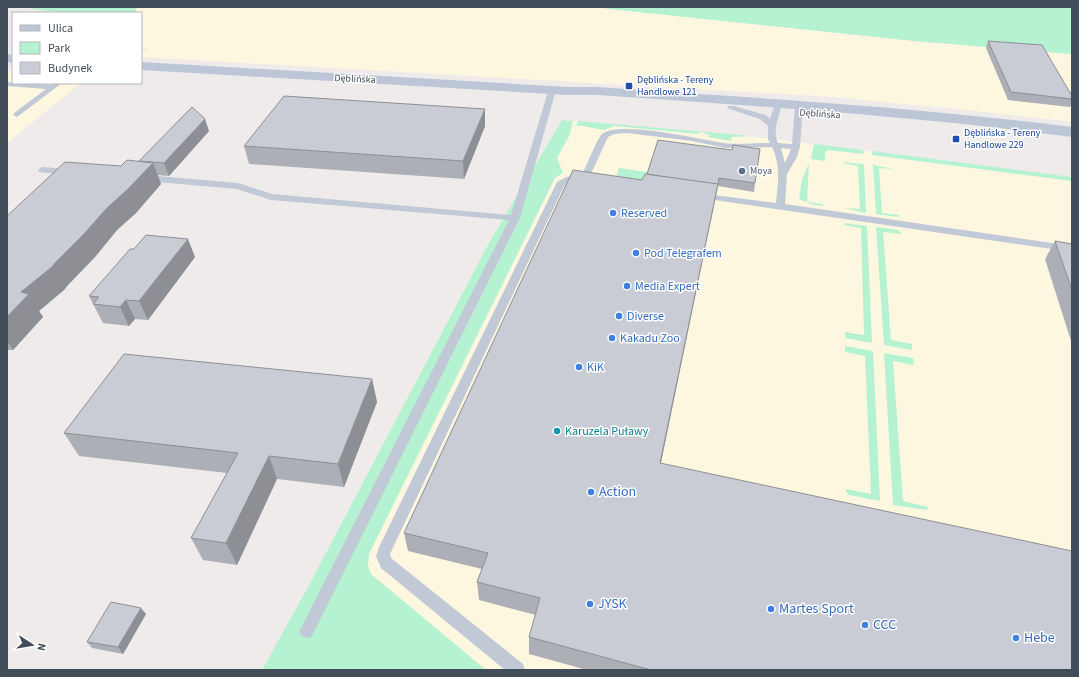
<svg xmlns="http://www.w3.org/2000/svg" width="1079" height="677" viewBox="0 0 1079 677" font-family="'Source Sans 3',sans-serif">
<rect width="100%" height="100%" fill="#efebeb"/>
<g fill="#fdf7e0">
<path d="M137,7H591L914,41L1072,54V122L976,111L834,97L141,57V53L148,48L141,47V13H135Z"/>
<path d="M7,70L13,71V83H81L7,143Z"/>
<path d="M562,120L757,137L1072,177V670H450L308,587L490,241Z"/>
</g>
<g fill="#b4f2d1">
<path d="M21,7H137L135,13H61Z"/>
<path d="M591,7H1072V54L914,41Z"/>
<path d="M562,120L573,121L570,134L557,158L563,173L555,178L369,554L368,566L371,574L486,670H262L308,587L490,241Z"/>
<path d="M578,121L751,136L731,137L732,141L708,137L710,135L700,132L698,134L615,126L604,130L583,126H576Z"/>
<path d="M814,144L863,150L864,154L828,150L825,152V161L811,159Z"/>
<path d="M872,151L1072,177V181L872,155Z"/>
<path d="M843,162L864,164L866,213L844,208L860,209L858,166L843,163Z"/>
<path d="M809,163L807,202L823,204V206L811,204L799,199L802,180Z"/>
<path d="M873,165L894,169L879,168L882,213L899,215L898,217L876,214Z"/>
<path d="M619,168L713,182L697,188L616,177Z"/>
<path d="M845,223L867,226L872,343L845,338V332L864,335L861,228L844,225Z"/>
<path d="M876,227L898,230L901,233V234L883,232L891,340L912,344V350L884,345Z"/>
<path d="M845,346L873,351L880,501L849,495L846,492V489L871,494L865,356L845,352Z"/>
<path d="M884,353L913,358L914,365L893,361L903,501L928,507L927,510L893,505Z"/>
</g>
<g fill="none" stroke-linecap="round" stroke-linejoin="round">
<g fill="#c0c9d5" fill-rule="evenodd">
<path d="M7,82L51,85L53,83H62L17,117L13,115L14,113L46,89L7,86Z"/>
<path d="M549,88H555L556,90L520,218L312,636L307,638L302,636L299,631L302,626L509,220L271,200L237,189L145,181L141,178L145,175L238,183L272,194L511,215Z"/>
<path d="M776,101H782L783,103C779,115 772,131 778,143L792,144L795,105L799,103L803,105L800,147L797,157L787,174L785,204L1072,246V252L701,198L697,195L698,193L776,203C778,184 781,165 772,147L725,148L692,141L627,133L614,134L608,137L588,180L571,181L564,186L390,554L391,558L523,664L525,670H505L381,568L376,556L380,545L557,182L566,177L582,175C586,167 597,139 602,134C619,120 701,140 724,143C738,145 755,143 770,143L768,139V126L760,119L727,108L728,106H734L766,115L770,119ZM781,148L791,149L785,163Z"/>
<path d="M42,167L70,169L74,172L70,175L39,172L38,170Z"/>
</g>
<g fill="#bcc6d7" fill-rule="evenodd">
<path d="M7,54L13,55V63L7,62Z"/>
<path d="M141,62L568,87H598C756,98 915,107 1072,127V137C915,116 756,106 598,95H568L141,70Z"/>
</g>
</g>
<g fill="#adafb6">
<path d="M988,41L1072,96V103L1070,107L1008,100L986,48Z"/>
<path d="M485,109V126L464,179L249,164L244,146Z"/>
<path d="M209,131L169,176L158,175L161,184L136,213L117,230L95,257L67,286L64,290L39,311L43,317L13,350H7V216L121,166L139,161Z"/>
<path d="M658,140L755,183L754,192L718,186L661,463L1072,670H587L529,654V637L536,615L479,600L477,582L482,569L408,551L404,533L647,174Z"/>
<path d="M1055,241L1072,244V344L1045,259Z"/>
<path d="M195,257L148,320L135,319L129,326L103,323L89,296Z"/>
<path d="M372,379L377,402L344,487L277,479L237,565L203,560L191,538L227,473L79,456L64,433Z"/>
<path d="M146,614L123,654L92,648L87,642Z"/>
</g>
<g fill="#8d8f94">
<path d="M485,109V126L464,179L463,161Z"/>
<path d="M205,119L209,131L169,176L164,163Z"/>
<path d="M153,163L161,184L136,213L117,230L95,257L67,286L64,290L39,311L43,317L13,350L7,341V317L21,292L55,263L107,208Z"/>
<path d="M718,184L714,202L657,481L660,463Z"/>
<path d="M188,239L195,257L148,320L139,301Z"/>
<path d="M126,300L135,319L129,326L120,307Z"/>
<path d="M372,379L377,402L344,487L338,464Z"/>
<path d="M269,456L277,479L237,565L226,543Z"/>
<path d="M141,608L146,614L123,654L118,647Z"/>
</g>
<g fill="#c9ccd4" stroke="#8d8f94">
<path d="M988,41L1042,45L1072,96V99L1011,92Z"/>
<path d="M284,96L485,109L463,161L244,146Z"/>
<path d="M192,107L205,119L164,163L139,161Z"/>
<path d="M658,140L732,150L733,145L760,149L755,183L719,178L718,185L647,174Z"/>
<path d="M127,160L153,163L127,190L107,208L84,234L55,263L52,267L21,292L29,294L7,317V216L65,162L121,166Z"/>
<path d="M573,170L642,180L645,174L718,184L660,463L1072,551V670H651L529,637L540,598L477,582L488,553L404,533Z"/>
<path d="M146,235L188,239L139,301L126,300L120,307L93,304L99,297L89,296L130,249H134Z"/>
<path d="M1055,241L1072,244V290Z"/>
<path d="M124,354L372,379L338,464L269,456L226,543L191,538L238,453L64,433Z"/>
<path d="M111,602L141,608L118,647L87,642Z"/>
</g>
<g fill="#1a4fb4" stroke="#fff" stroke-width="1.5">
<rect x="625" y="82" width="8" height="8" rx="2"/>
<rect x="952" y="135" width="8" height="8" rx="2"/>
</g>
<circle fill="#5c6f8a" stroke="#fff" stroke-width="1.5" cx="742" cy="171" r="4"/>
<g fill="#3f7fe0" stroke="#fff" stroke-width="1.5">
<circle cx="613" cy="213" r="4"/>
<circle cx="636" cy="253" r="4"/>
<circle cx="627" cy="286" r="4"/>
<circle cx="619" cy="316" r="4"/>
<circle cx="612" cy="338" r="4"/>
<circle cx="579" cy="367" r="4"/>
<circle cx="591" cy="492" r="4"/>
<circle cx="590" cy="604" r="4"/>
<circle cx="771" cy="609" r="4"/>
<circle cx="865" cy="625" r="4"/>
<circle cx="1016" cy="638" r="4"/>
</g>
<circle fill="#0f9aa8" stroke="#fff" stroke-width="1.5" cx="557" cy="431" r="4"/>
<g text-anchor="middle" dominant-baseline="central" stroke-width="3" stroke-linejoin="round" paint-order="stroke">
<g font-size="10" fill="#424d5a" stroke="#fff">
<text transform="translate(355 79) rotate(3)">Dęblińska</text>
<text transform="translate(820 114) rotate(4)">Dęblińska</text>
</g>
<g font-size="10" fill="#164399" stroke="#fff" text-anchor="start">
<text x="637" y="80">Dęblińska - Tereny<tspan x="637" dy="12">Handlowe 121</tspan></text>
<text x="964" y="133">Dęblińska - Tereny<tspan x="964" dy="12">Handlowe 229</tspan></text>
</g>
<g font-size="10" fill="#4e5e75" stroke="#fff" text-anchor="start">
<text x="750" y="171">Moya</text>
</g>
<g font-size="12" fill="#366cbe" stroke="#fff" text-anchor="start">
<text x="621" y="213">Reserved</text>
<text x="644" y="253">Pod Telegrafem</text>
<text x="635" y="286">Media Expert</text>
<text x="627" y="316">Diverse</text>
<text x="620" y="338">Kakadu Zoo</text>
<text x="587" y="367">KiK</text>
</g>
<g font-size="12" fill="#0d838f" stroke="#fff" text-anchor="start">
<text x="565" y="431">Karuzela Puławy</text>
</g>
<g font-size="14" fill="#366cbe" stroke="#fff" text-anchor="start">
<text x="599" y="492">Action</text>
<text x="598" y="604">JYSK</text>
<text x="779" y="609">Martes Sport</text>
<text x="873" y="625">CCC</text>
<text x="1024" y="638">Hebe</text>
</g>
</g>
<rect width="1079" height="677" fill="none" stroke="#424d5a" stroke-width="16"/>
<rect x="12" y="12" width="130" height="72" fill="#ffffff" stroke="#b3b8bd"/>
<rect x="20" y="25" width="20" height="6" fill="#bcc6d7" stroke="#b3b8bd"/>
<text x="48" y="32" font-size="12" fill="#424d5a">Ulica</text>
<rect x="20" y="42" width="20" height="12" fill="#b4f2d1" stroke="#b3b8bd"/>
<text x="48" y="52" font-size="12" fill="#424d5a">Park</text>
<rect x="20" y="62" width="20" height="12" fill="#c9ccd4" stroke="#b3b8bd"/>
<text x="48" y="72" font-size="12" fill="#424d5a">Budynek</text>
<g transform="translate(32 645) rotate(102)" stroke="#ffffff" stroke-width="3" paint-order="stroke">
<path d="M0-3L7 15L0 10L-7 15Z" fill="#424d5a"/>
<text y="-6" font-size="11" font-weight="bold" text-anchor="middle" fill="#424d5a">N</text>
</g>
</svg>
